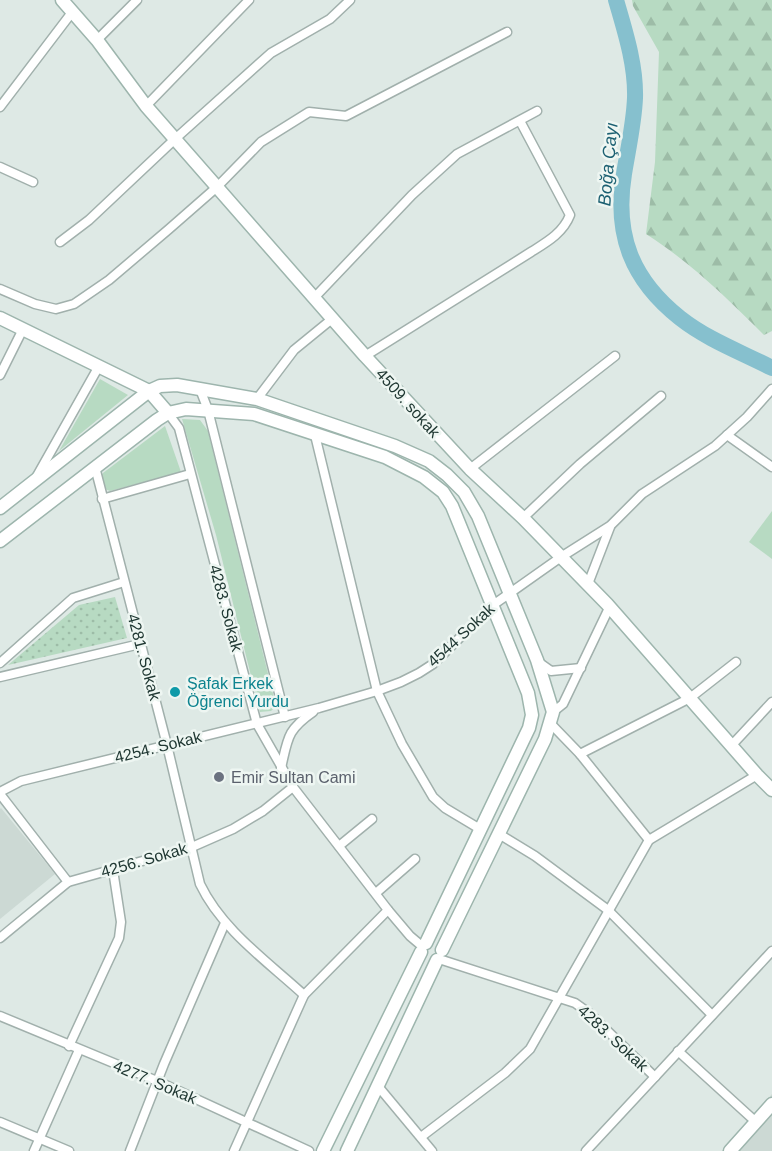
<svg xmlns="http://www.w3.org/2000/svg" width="772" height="1151" viewBox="0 0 772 1151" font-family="Arial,sans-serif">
<defs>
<pattern id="forest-firs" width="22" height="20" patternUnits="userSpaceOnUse" patternTransform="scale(1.5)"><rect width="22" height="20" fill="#b7dac2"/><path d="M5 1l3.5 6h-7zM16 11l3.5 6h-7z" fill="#9dbca7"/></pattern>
<pattern id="park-dots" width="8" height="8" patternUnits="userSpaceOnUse" patternTransform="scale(1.5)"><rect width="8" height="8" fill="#b7dac2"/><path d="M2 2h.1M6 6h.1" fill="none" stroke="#9dbca7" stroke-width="1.8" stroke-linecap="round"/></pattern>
</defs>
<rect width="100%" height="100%" fill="#dee9e5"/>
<g fill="#ccd9d4">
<path d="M1,808L55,874L0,919V809Z"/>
<path d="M772,1094V1151H722Z"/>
</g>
<g fill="#b7dac2">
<path d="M100,379L128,395L59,451Z"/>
<path d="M182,419L200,420L208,431L276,706L271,711L260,712L216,535Z"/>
<path d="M165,426L181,472L110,491L105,489L100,478L103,473Z"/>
<path d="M772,511V559L749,542Z"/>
</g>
<path fill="url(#forest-firs)" d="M632,0H772V331L764,335C727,298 690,262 646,234L655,162L659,52L633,6Z"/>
<path fill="url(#park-dots)" d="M115,597L127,638L8,665L79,605Z"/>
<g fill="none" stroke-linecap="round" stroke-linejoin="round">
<path stroke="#86c0ce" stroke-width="16" d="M616,0C625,31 636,65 635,98C634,123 628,149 624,174C614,235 632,280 680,318C708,340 741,352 772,368"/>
<g stroke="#a1b0ac" stroke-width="11">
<g id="street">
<path d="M97,40L137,0"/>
<path d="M146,106L249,0"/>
<path d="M0,107L73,11"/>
<path d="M0,167L33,182"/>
<path d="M60,242L89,220L175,139L271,53L330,19L350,0"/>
<path d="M0,289L35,304L56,309L74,304L109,280L169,229L217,187L261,142L309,112L346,116L507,32"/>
<path d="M315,297L412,195L457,154L537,111"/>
<path d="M365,356L531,252C547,242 563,233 570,215L520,121"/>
<path d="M0,375L23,329"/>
<path d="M200,389L208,410L285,717"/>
<path d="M257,399L294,350L332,319"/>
<path d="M168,413L179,428L257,724L293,787L388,910L410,936L423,947"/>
<path d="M315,435L377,691L402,744L433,797L445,808L480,829"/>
<path d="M727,435L772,467"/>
<path d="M95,467L167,745L200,884C222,930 267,961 304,995"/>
<path d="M470,469L615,356"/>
<path d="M37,476L99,366"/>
<path d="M102,499L190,474"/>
<path d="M523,518L580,464L661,396"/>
<path d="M588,584L610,527"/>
<path d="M537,661L551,671L581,668"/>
<path d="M0,663L73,598L124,582"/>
<path d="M0,677L140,644"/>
<path d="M553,712L563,704L610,606"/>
<path d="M551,724L580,754L649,840"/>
<path d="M731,746L772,702"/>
<path d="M580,754L690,698L736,662"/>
<path d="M281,768C288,738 287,730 313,712"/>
<path d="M0,792L21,781L319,708L377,691L401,682L419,673L433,664L493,605L561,557L610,526L642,494L715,446L747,417L772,389"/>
<path d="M0,794L68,882"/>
<path d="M499,834L535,856L608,910L712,1015"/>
<path d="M339,846L372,819"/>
<path d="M376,893L415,859"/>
<path d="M0,938L68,882L192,847L233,829L263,811L293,787"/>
<path d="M439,959L575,1003L589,1013L655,1077"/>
<path d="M0,1016L157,1081L309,1151"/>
<path d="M69,1046L119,938L121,922L113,870"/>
<path d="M678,1051L756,1122"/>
<path d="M377,1085L432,1151"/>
<path d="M0,1122L69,1151"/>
<path d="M421,1137L505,1073L530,1049L649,840L757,775"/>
<path d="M34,1151L79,1050"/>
<path d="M130,1151L164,1064L225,923"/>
<path d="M234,1151L304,995L388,910"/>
<path d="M586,1151L772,951"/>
</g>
</g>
<g stroke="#9db5ad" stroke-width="15">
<g id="secondary">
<path d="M62,0L97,40L146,106L365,356L470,469L523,518L607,604L757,775L772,790"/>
<path d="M0,318L149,391L168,413"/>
<path d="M0,508L149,391L160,386L177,385L257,399L395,446L429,461L447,475L464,492L478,516L537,660L553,712L545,739L442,950"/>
<path d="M0,541L157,420L168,413L186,409L254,414L385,457L424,477L443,492L452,506L528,693L532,715L529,728L426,943"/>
<path d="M323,1151L421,952"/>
<path d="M347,1151L437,960"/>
<path d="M730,1151L772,1104"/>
</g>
</g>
<use href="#street" stroke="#fff" stroke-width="8"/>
<use href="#secondary" stroke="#fff" stroke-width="12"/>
</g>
<circle fill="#0f9aa8" stroke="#eef6f2" stroke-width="2" cx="175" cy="692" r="6"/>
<circle fill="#6b7280" stroke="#eef6f2" stroke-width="2" cx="219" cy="777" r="6"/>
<g text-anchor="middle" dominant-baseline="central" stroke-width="5" stroke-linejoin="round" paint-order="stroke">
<g font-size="16" fill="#203833" stroke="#eef6f2">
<text transform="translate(408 403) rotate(48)">4509. sokak</text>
<text transform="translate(226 608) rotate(75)">4283. Sokak</text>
<text transform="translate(461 635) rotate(-43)">4544 Sokak</text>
<text transform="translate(144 657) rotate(75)">4281. Sokak</text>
<text transform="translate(158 747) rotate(-14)">4254. Sokak</text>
<text transform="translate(144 860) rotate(-16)">4256. Sokak</text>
<text transform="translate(613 1038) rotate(43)">4283. Sokak</text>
<text transform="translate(155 1082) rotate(23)">4277. Sokak</text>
</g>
<g font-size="16" fill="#0d838f" stroke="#eef6f2" text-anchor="start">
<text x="187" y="683">Şafak Erkek<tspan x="187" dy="18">Öğrenci Yurdu</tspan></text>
</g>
<g font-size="16" fill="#5b616d" stroke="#eef6f2" text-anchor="start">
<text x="231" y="777">Emir Sultan Cami</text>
</g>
<g font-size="18" font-style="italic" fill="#1c6072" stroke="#eef6f2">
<text transform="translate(608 164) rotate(-85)">Boğa Çayı</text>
</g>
</g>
</svg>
